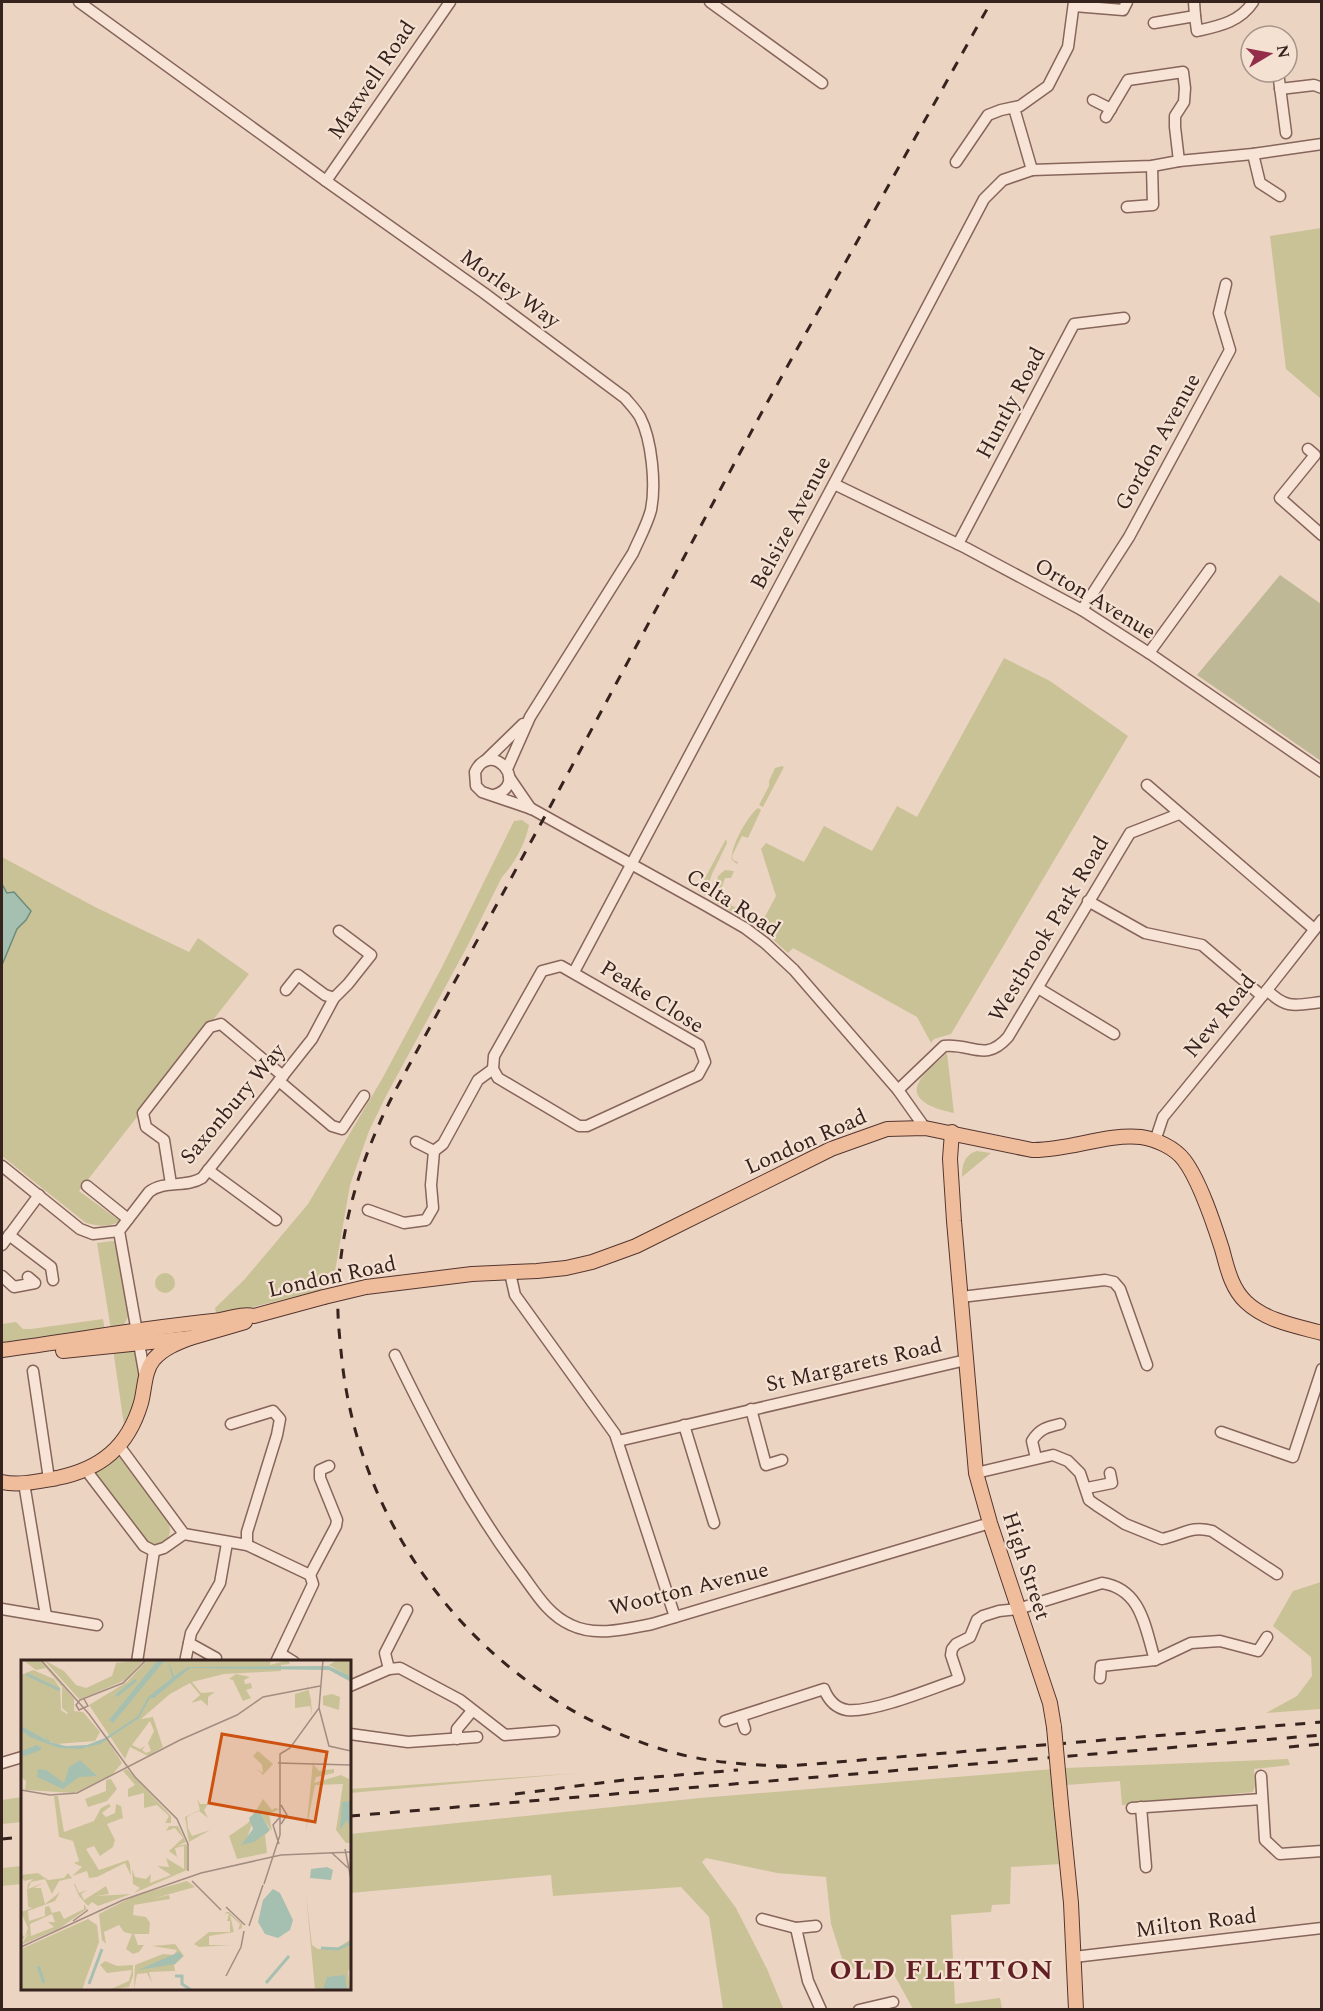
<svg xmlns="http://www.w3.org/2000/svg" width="1323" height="2011" viewBox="0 0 1323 2011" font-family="Spectral,serif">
<rect width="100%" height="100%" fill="#ecd4c3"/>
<g fill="#cac297">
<path d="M1321,228H1322L1321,399L1286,369L1270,236Z"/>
<path d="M1004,658L1050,681L1128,736L951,1034L934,1039L931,1043L917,1017L793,948L788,953L760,928L713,901L718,876L725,870L734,871L731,878H725L718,898L762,922L776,896L761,849L766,843L804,862L824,826L872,851L897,806L917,817Z"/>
<path d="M782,766L784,767L763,807L759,805L769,786V781L775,768Z"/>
<path d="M758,808L761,810L748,838L742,836L732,856L733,860L738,862L737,864L732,860C729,849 748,815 758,808Z"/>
<path d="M522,820L529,825C525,844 515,863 502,877L468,945L386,1096L369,1131L350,1185L333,1283L321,1287L322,1290L217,1316L215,1308L244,1280L308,1204L382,1079L442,967L514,821Z"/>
<path d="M726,839L727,843L712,874L705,895L698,891Z"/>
<path d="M2,857L95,907L189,952L198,938L249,974L79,1191L120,1221C108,1228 99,1226 86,1223L2,1156V965L17,928L26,920L2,884Z"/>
<path d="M947,1053L954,1113C940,1110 906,1102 920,1080C927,1070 939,1061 947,1053Z"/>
<path d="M977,1151L991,1153L962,1177C962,1165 964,1155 977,1151Z"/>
<path d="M112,1241L116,1242L129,1313C126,1324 122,1329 111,1330L97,1243Z"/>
<circle cx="165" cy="1283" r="10"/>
<path d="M103,1319L105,1331L2,1344V1324L16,1322L23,1329H31Z"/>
<path d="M133,1348C137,1353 137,1359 138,1366C143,1390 133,1409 125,1432L113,1349Z"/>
<path d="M119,1453L168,1520C174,1538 165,1547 146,1543L93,1472Z"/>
<path d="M1321,1582V1709L1266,1713L1297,1696L1312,1676L1311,1657L1273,1626L1293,1591Z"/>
<path d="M1288,1759L1290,1765L1254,1769L1255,1786L1253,1792L1122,1805L1120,1781L1067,1785L1065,1768Z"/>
<path d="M1053,1769L1061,1864L1011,1867L1010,1904L992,1905L991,1912L951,1915L955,2004L1000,1998L1002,2009H913L892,1971L845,1968L831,1924L826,1877L777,1873L706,1858L702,1862L736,1908L767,1969L784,2010L723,2009L709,1917L681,1887L553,1896L551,1875L350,1893V1834L700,1798Z"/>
<path d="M580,1773L350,1793V1789Z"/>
<path d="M22,1797V1822L2,1824V1800Z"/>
<path d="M22,1866V1884L2,1886V1868Z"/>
</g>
<path fill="#bfb896" d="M1280,575L1321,604V761L1197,675Z"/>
<path fill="#a5bfb0" stroke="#6c8d7c" stroke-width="1.5" d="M2,884L7,893L14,892L31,911L26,920L17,929L2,965Z"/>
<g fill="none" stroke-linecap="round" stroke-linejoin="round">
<g stroke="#86655a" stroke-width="13">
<g id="minor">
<path d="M79,2L326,181L484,293L625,398C630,404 636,410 640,417C652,440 656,485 651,510C647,525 639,539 633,553L530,717L507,769"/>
<path d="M710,2L822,83"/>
<path d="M1074,6L1123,10L1127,2"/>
<path d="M1195,16L1197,31C1219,26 1240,22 1253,2"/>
<path d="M1154,23L1195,16L1194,2"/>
<path d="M1278,72L1286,133"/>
<path d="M1280,89L1314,85L1322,88"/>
<path d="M1093,100L1111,109"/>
<path d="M1014,108L1032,170"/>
<path d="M1106,117L1128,80L1183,72L1185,88L1184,102L1175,116V127L1179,161"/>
<path d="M1253,154L1260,183L1280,196"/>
<path d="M956,162L988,115L1001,110L1020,106L1048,86L1068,47L1074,2"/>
<path d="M326,181L450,2"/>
<path d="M1127,207L1153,205L1152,166"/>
<path d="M1308,449L1315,455L1280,498L1322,535"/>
<path d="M834,484L966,548L1082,610L1149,653L1322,772"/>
<path d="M958,544L1074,324L1124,318"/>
<path d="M1082,610L1129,537L1230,350L1219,313L1226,284"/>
<path d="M1149,653L1210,569"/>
<path d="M485,761L523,724"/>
<path d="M509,777L531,809"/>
<path d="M1147,785L1314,929"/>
<path d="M494,795C531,784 491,738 475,772L476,786L482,792L532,809L705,905L745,928L765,943L794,970L898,1090L925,1128"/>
<path d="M1088,901L1145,933L1202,945L1262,996"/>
<path d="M561,966L699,1045L705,1062L698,1075L587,1126H579L498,1078L493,1069L494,1056L542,971Z"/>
<path d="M574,972L847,459L984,199L1003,180L1032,170L1152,166L1179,161L1253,154L1322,144"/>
<path d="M1038,988L1114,1034"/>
<path d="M286,990L298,975L325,995L334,998"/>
<path d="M1267,990C1287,1010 1296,1005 1322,1002"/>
<path d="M279,1081L332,1126L342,1129L364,1096"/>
<path d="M898,1090L944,1046C972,1043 985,1063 1008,1037L1130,833L1179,814"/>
<path d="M1155,1141L1163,1117L1267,990L1322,920"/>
<path d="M416,1142L434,1151"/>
<path d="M2,1166L80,1229L93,1234L119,1231"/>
<path d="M208,1170L276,1220"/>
<path d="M171,1184L164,1140L146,1127L143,1113L210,1027L221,1024L283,1076"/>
<path d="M87,1186L128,1219"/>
<path d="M368,1210L404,1223L426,1220L433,1208L431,1185L434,1151L443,1144L478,1080L493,1069"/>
<path d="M9,1235L51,1267L53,1280"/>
<path d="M2,1245L39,1195"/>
<path d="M510,1273L515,1295L615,1434L675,1617"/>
<path d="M2,1276L14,1287L35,1283L28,1277"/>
<path d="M961,1297L1105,1280L1114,1282L1120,1289L1147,1365"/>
<path d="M395,1355C432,1431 470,1505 521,1573C535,1592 548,1615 571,1625C596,1637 626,1629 652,1624L990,1523"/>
<path d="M33,1371L49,1479"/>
<path d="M145,1377L119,1231L149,1192C164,1180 186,1188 202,1178L312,1039L334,998L348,984L371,955L339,931"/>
<path d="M751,1409L766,1465L782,1460"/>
<path d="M231,1424L273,1411L280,1419L277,1435L247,1532V1545"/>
<path d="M684,1425L714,1523"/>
<path d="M1221,1432L1293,1457L1322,1369"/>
<path d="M618,1441L966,1360"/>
<path d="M120,1447L184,1534L247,1545L310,1575L313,1584L276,1662"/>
<path d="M1036,1458L1032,1441C1039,1429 1047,1427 1060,1424"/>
<path d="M86,1470L144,1546L154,1551L164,1548L184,1534"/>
<path d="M976,1473L1053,1455L1068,1461L1080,1473L1089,1500L1096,1505L1125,1524L1162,1539C1182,1535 1192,1525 1212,1531L1277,1574"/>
<path d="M24,1483L46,1616"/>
<path d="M1087,1488L1112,1483L1110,1473"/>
<path d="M310,1575L336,1526L337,1520L320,1478V1470L329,1466"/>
<path d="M2,1609L97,1625"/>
<path d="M189,1643L216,1658"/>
<path d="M281,1654L294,1662"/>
<path d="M1155,1660L1191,1643L1220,1641L1258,1651L1267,1637"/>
<path d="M137,1662L154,1551"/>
<path d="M185,1662L191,1633L220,1583L227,1543"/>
<path d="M389,1669L385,1653L407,1610"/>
<path d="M350,1686L389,1669L400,1668L460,1700L505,1735L554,1731"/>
<path d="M741,1716L745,1729"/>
<path d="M725,1721L824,1689C828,1699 835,1708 847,1710C873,1713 933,1688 959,1679L951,1655L952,1649L956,1644L970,1637L977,1620L983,1616L999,1611L1018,1609L1102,1583C1142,1589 1145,1628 1155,1660L1101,1666L1100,1678"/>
<path d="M350,1734L408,1742L477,1737"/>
<path d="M457,1739V1729L472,1711"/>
<path d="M2,1763L22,1757"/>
<path d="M1261,1776L1265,1840L1280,1854L1322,1851"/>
<path d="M1141,1807L1146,1867"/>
<path d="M1132,1808L1262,1799"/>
<path d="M762,1919L796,1928"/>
<path d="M816,1926L796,1928L808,1981L821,2010"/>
<path d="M1074,1957L1322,1928"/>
<path d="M859,2010L893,2002"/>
</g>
</g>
<g stroke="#54352f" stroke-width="16">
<g id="major">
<path d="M952,1132L950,1159L954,1221L976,1473L990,1523L1050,1703L1054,1727"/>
<path d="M366,1287L472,1274L537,1271L566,1268L592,1262L636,1246L831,1149L887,1129L925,1128L1032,1150C1068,1151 1107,1133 1141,1137C1156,1139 1175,1148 1184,1160C1200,1181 1214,1224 1222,1249C1227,1267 1231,1288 1246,1302C1266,1321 1296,1326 1322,1333"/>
<path d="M2,1350C72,1341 142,1328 213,1321C226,1320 241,1313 254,1316L324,1297"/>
<path d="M63,1351L190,1338L245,1322"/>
<path d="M2,1482C19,1486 39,1481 57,1478C101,1469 128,1447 141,1403C145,1388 144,1371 154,1359C164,1348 177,1343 190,1338"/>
<path d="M1061,1804L1071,1903L1076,2010"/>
</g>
</g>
<use href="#minor" stroke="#f8e4d6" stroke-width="10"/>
<use href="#major" stroke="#efbd9c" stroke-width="14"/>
<g stroke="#36231e" stroke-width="3" stroke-dasharray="10 10" stroke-linecap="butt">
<path d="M1289,1747L1322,1744"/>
<path d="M786,1766C744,1765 702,1762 661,1749C488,1695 362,1540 342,1361C340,1340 337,1317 338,1295C340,1225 362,1155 394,1093L551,805L763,410L991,2"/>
<path d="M777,1767L1322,1722"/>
<path d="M515,1794L631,1779L738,1770"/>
<path d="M350,1816L1322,1735"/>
<path d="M2,1839L22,1837"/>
</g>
<g stroke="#54352f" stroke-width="16" stroke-linecap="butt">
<g id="major-bridge">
<path d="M324,1297L366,1287"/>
<path d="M1054,1727L1061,1804"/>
</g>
</g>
<use href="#major-bridge" stroke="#efbd9c" stroke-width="14"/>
</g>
<g text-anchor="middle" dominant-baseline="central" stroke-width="4.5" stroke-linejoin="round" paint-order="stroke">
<g font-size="22" fill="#36231e" stroke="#f4e1d2">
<text transform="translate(372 80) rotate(-56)">Maxwell Road</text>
<text transform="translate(510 289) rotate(36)">Morley Way</text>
<text transform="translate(1011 403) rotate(-62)">Huntly Road</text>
<text transform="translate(1158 442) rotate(-61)">Gordon Avenue</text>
<text transform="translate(791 523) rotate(-62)">Belsize Avenue</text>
<text transform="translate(1095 599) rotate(31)">Orton Avenue</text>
<text transform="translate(733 903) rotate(33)">Celta Road</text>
<text transform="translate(1049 929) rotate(-59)">Westbrook Park Road</text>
<text transform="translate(652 997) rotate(32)">Peake Close</text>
<text transform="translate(1220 1016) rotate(-51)">New Road</text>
<text transform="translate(233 1104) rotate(-50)">Saxonbury Way</text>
<text transform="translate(806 1142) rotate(-24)">London Road</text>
<text transform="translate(332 1277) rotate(-12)">London Road</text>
<text transform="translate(854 1365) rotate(-13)">St Margarets Road</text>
<text transform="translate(1026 1566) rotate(72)">High Street</text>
<text transform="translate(689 1589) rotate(-14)">Wootton Avenue</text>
<text transform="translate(1196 1923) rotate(-7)">Milton Road</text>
</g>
<g font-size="28" font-weight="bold" letter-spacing="1.5" fill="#621f24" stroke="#f4e1d2">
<text x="942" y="1970">OLD FLETTON</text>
</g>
</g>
<g transform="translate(21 1660)">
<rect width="330" height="330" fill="#ecd4c3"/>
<path d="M2,0H20L53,39V51L62,52L79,72L74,81L36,84L12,76L0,66V15L12,10L33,19L39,28L40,50L46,54L47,53L41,48V27L25,8L15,10ZM23,0L43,11L55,25L65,28L91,16L95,3L123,0L104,20L59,40ZM126,0H250L249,5L267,0L269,4L260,5V11L203,14L171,22L180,33L194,32L187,37V46L180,40L170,43L179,35L169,23L149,34L120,59L132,57L142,87L127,96L109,87L104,99L68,45L106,22ZM129,61L133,71L127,83L130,91L125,93L121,90L124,86L119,89L111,85ZM316,0H330V17L308,5ZM215,14L229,17L223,20L224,24L230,23L231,28L225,30L230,38L222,41L212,20L208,19ZM286,23L290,40L291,56L289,46L274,48V34L287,30ZM311,34L319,37L318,50L302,45V36ZM0,70L41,88H64L86,79L101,103L90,116L53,133L4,130L5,121L0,117ZM237,91L252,104L242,115L236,109L242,113L241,105L232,96ZM293,92L292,104L298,111L313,109V113L295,117L293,123L320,115L328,119L330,183H325L315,170L322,124L294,125L285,171ZM106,109L150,156V163H144L148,156L136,145L123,148V133L107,137V129L114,125L102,111ZM90,119L96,129L86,141L67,147L64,139L85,131V120ZM33,136H37L43,172L73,161L80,148L88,144L90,146L81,153L85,157L94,153L95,144L100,146L102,158L86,164L94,180L92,187L79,196L73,186L65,189L78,210L107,200L109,204L110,216L104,203L76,217L68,218L66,211L51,216L61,207L53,203L58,201L52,181L38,177ZM176,139L179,144H187L183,150L187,158L178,151L171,154L166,157L167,168L171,176L189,170L168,182L164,157L179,150ZM242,139L251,150L254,148L259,149L248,154L251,171L236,150L225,181L249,170L244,175L246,193L216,199L208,176L227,163ZM148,166H157L165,182L156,186L166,184V210L113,233L119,228L112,224L111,209L114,217L125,219L130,214L129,223L150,215L136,206L148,207L145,198L163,209V186L154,188L156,197L148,191L162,178L154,168L145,171ZM17,213L27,220L43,218L47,213L51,218L38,221L31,234L24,219L10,222L7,229L22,223L13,228H20L24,244L39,232L34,241L7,251L8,261L24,256V247L28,246L31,253L39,251L43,259L63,249V244L66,249L39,268L0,285L8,273L0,281V274L4,277L7,268L0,252L11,248L7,247L6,230L7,224L12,219L3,221L0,215ZM31,254L34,262H27L33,267L10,276L9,264ZM166,221L174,227L131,239L148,235L149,239L113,245L112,255L125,257L129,263L128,274H113L117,285H123L118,292L112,294L105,289L111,274L103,272L98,265L83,272L85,284L81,280L78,254L113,236ZM53,224H54L58,233L66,230L60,234L63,240L85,226L88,234L75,236L110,234L77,246L71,242L67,246L58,236ZM285,234L291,285L297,289L318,287L330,279V309L327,311L329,330H294ZM205,252H208L221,264V268L217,270L219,264L209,255L213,272L188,276V285H210L178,287L173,284L188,272H209V261H206L208,254L205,253L202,258ZM67,259L76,265L78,282L61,330H0V289ZM154,284L163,296L153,305L154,311L128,312L131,323L126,313L116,314L113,330L114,305L142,294L153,295L156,290L131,286ZM84,301L96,306L112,305V316L108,327L88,330L108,321L111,310L86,313L79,305Z" fill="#cac297" fill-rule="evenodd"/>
<path d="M137,0H144L92,63L88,60ZM147,0L153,16L167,7L308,6L329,16L330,22L308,10L169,8L133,38H129L118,58L79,84L59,89L38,88L9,77L0,70V66L27,81L21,71L29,82L45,86L66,85L84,78L117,56L127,37L151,18ZM59,100L76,116L58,117L42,129L16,117L17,109L25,110L43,123L48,107ZM330,141V172L326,160L319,170L321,142ZM237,150L249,170L233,182L220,185L232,169L228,158ZM306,207L312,210L310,220L289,218L290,209ZM252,229L259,233L272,260L269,270L257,278L244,274L237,262L242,240ZM158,292L162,296L154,304L117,310ZM324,315L326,330H302L306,317Z" fill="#a5bfb0"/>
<path fill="none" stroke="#a5bfb0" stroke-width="3" d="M5,14L39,30M95,36L115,20M0,93L17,86M2,95L20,88M300,288L317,289L330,283M17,306L23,323M154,316H161V324L170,330M245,323L268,296M68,324L81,289"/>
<path fill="none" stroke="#a38d81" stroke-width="1.5" d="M20,0L68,54L114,117L156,159L167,184V211M63,39L67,46L58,50L55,45L59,40L102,23L125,0M298,48L308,86L330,91M257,103L330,105M0,130L29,135L56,133L159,80L216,55L242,37L299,26M260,164L266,155L260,145M258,184L252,165L259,157M324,189L330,219M311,193L327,208M171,221L200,250M243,224L259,175V94L269,88L298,48L302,0M205,247L224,265M52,261L67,250M228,266L242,225M0,287L102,240L180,213L260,195L330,192M205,316L220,287L223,271"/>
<path fill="#cd510f" fill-opacity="0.15" stroke="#cd510f" stroke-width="3" d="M201,74L306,92L294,162L188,143Z"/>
<rect width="330" height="330" fill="none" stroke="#36231e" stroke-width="3"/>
</g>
<rect width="1323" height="2011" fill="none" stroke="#36231e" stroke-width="6"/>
<g transform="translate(1269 54) rotate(80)"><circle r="28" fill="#f4e1d2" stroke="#a8958a" stroke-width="1.5"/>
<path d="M0-4.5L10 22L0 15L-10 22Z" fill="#932d4a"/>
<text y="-9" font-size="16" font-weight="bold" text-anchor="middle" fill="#36231e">N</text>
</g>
</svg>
